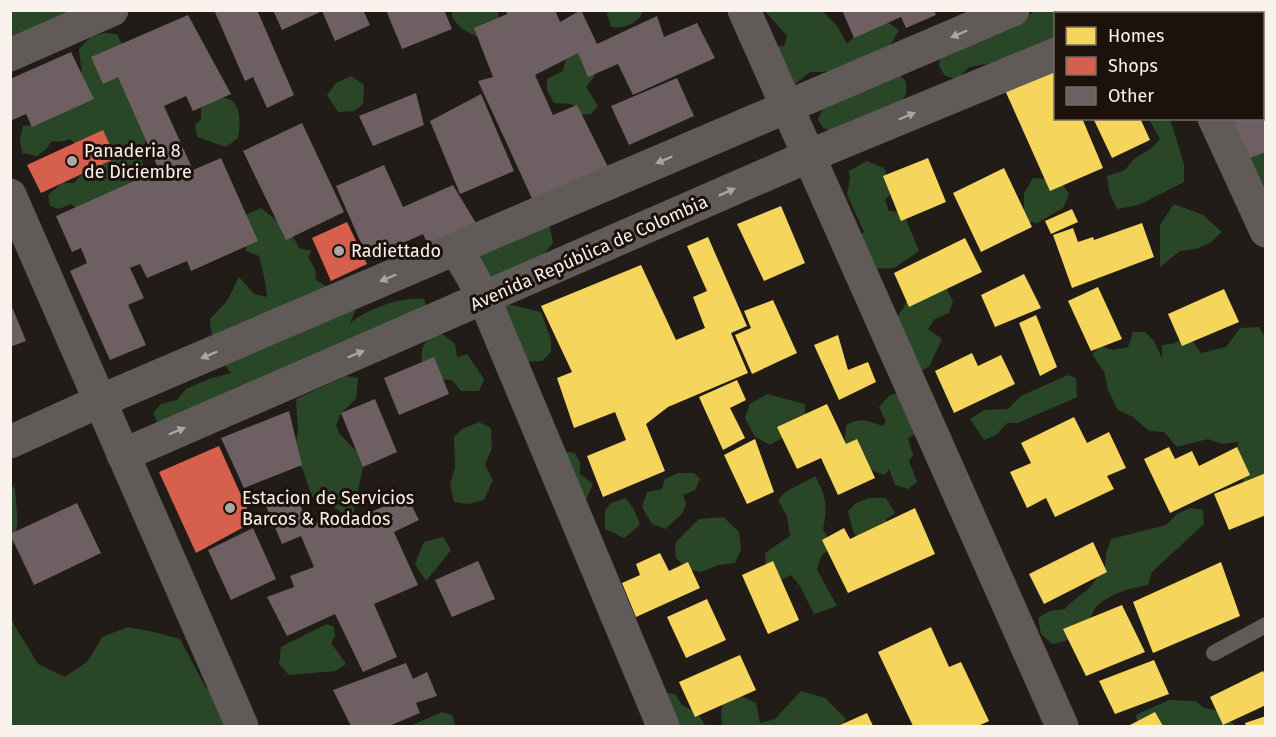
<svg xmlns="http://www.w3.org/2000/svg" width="1276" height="737" viewBox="0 0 1276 737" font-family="'Fira Sans',sans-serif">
<rect width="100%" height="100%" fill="#221c18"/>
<g fill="#294627">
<path d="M606,10H643V11C637,25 625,28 611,27Z"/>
<path d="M1039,10L1117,11L1116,14H1056L1055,53L969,67L957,79L945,76L939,66L940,54Z"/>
<path d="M10,11H78L11,50Z"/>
<path d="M451,11H498L499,28L485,39C471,35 453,27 451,11Z"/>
<path d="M765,11H822L838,27L847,44L866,24L882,19L899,30C895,37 891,46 884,50C864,64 834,73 810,72L793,86L766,45L784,46L787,36Z"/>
<path d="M104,33L117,34L123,47L126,77L146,140L141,157L145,172L136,191L82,212L71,204L59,209L50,206L48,195L62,183H74L83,173L79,147L70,139L60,142L52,141L46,149L37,156L22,153L20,140L23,126L39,124L46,111L84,93L79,49L91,37Z"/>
<path d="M575,48L598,64L594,77L586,87L598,106L591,114L580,115L572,104L554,103L547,90V79L563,71L566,57Z"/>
<path d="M896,71L906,82V94L898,107L834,132L823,128L818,120C824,94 873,80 896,71Z"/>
<path d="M351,76L364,85L363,104L354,111L338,112L327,95L336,83Z"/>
<path d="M217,95C221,97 228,98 231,100C242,109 240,126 238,138L226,147L197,137L195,124L201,120V109L205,99Z"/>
<path d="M1149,119H1170L1184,164V182L1139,205L1117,209L1109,192L1107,176L1125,170L1134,159L1152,148L1160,139Z"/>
<path d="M1249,145H1259L1265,155V206L1248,169Z"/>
<path d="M867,161L884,168L892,192L885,200L889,211L903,212L919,251L894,268L864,269L860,235L864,232L847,194L850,179L849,171Z"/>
<path d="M1033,178L1060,180L1069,194L1063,208L1037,223L1024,221V193Z"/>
<path d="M1174,204L1203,215L1222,232L1210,243L1196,249L1180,251L1160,267V225Z"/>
<path d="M261,208C276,220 291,230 299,248L311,251L308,257L315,269L316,280L329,288L355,311L350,323C370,308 399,297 424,299L429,314L159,427L153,413L161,404L177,400L186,389L209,379L231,373C218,356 211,341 210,319L227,301L239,277L254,294L267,297L265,281L259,256L246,251L247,237L242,217Z"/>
<path d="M549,222L553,243L535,264L468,291L456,282L447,268Z"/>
<path d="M943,282L953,301L949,313L935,319L928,329L942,339L929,367L912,375L886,332L904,307L911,290Z"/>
<path d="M503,305H512L541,312L551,340V352L542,361L523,362Z"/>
<path d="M1259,327L1266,339L1265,475L1246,488L1236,461L1238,442L1222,444L1208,439L1177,447L1164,432L1149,431L1133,417L1118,410L1108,390L1104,372L1092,354L1101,346L1113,350L1128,347L1133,332H1145L1154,341L1162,358V345L1172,344L1189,336L1201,353L1226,347L1240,328Z"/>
<path d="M441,333L455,344L457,357L467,354L484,379L479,391H461L452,380L436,379L422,368C421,346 421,342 441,333Z"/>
<path d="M1068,375L1076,378L1077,397L1018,423H1007L996,435L984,440L970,419L984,410L1008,409L1021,396Z"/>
<path d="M346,376L358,378L356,399L341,413L336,425L339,433L357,452L363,467L352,520L330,504L312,497L303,470L294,456L298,431L296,399Z"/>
<path d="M905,391L921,431L908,438L913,455L909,461L917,482L908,489L895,485L889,469L885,475L864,468L844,453L846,425C860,417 868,420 882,426L886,422L879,407L890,395Z"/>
<path d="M767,394L805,404V425L770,445L755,437L745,418L750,404Z"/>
<path d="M479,422L491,428L492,448L485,465L493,480L484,500L469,504L454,502L450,484L455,468L454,437L462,429Z"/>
<path d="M558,450L575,453L580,462V474L593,484L587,498L572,505Z"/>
<path d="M678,473H694L700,479L695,490L683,495L686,504L682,514L665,529L652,524L642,507L647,492L662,489L665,479Z"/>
<path d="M815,476C826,495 828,507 823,529L832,546L821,556L817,570L837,606L814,614L800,586L791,575L776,582L766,568L765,553L790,536L787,516L778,500C785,489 803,484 815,476Z"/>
<path d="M11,486L15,488C16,506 21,533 11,548Z"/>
<path d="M625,498L634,509L640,525L624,538L605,529V510L611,503Z"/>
<path d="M869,498H886L895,513L886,519L887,534L859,540L853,531L848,511L856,503Z"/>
<path d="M1190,508L1203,510L1204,524L1152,572L1148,585C1130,588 1109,594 1096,607C1093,611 1092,616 1089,620C1080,636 1070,641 1052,644L1041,634L1038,618L1050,611L1065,609C1073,600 1078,597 1087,590C1092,586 1099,574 1105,568L1106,553L1111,539L1166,525L1177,514Z"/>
<path d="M723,517L739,532L741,550L735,563L719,565L700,572L687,569L676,558L675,543L699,519Z"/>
<path d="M443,537L451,550L426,581L415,564L424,542Z"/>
<path d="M10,618L38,664L65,677L88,661L102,637L128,627L154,632L180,639L206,688L230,704L243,726H11Z"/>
<path d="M327,624L334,627L335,636L331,643L346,664L336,671L289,675L279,664L281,647Z"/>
<path d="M801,691L825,698L846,719L842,726H722L721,713L724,699L739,695L756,703L760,723L775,719Z"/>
<path d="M661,692L675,694L682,705L697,713L706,726H658Z"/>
<path d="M1169,700L1195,701L1204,708L1216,710L1236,726H1138L1136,715Z"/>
<path d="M442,712L452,715L455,726H410Z"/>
</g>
<g fill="#f6d55c">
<path d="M1211,10H1264L1266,15V47L1262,48V14H1204Z"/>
<path d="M1056,66V118H1082L1103,168L1050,191L1004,88Z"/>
<path d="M1093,118H1140L1150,140L1112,158Z"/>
<path d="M928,158L946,202L901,221L883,176Z"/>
<path d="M1004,168L1032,227L981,252L953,193Z"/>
<path d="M781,206L805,263L764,281L737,224Z"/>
<path d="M1072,209L1078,222L1051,234L1045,221Z"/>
<path d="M1142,223L1154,257L1072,288L1053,235L1073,228L1078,242L1093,237L1094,240Z"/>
<path d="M708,237L747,326L731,333L748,373L668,407L646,424L665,471L603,497L587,456L626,440L615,412L574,428L557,378L572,372L541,306L641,265L676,340L705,328L693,297L707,291L687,246Z"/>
<path d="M965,238L982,272L909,307L894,273Z"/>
<path d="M1024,274L1041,308L995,327L981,295Z"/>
<path d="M1098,287L1122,339L1091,351L1068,301Z"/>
<path d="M1224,289L1239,322L1182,346L1168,314Z"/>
<path d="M773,300L797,353L752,374L735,335L751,328L744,311Z"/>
<path d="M1036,315L1057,367L1040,376L1019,323Z"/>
<path d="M838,335L848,370L868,362L876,382L839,400L814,345Z"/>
<path d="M972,353L978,366L1001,355L1015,384L954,413L935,371Z"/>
<path d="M737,380L746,400L730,408L745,438L723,450L699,397Z"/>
<path d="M827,404L846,444L857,439L875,478L838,495L821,458L797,469L777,427Z"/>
<path d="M1074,417L1087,443L1109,432L1126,468L1107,476L1114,489L1055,517L1046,498L1027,508L1010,472L1031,463L1021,443Z"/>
<path d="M755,439L774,492L747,504L724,455Z"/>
<path d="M1169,447L1175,459L1192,451L1199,466L1237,447L1250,475L1170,513L1144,459Z"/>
<path d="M1266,473V515L1229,530L1214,494Z"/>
<path d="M915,508L935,554L848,593L822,540L844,528L850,539Z"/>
<path d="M1093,542L1107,572L1044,604L1029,574Z"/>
<path d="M660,553L669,571L688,562L700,588L636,617L622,583L640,575L636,564Z"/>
<path d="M773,561L799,620L768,634L742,575Z"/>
<path d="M1221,562L1240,616L1153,653L1133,602Z"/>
<path d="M707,599L726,640L686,658L667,617Z"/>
<path d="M1122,605L1145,652L1086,676L1063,629Z"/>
<path d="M931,627L949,667L961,662L989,721L978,726H913L878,652Z"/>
<path d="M740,655L756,690L695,717L679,682Z"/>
<path d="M1154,660L1169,694L1115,714L1099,681Z"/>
<path d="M1263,671L1266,677V705L1223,725L1210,697Z"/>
<path d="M1155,712L1163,726H1128Z"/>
<path d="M867,713L873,726H838Z"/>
<path d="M1266,716V726H1246L1245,723Z"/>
</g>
<g fill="#d6604d">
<path d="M103,130L116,158L41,193L27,165Z"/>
<path d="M347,222L367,264L331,281L312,238Z"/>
<path d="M219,446L253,522L196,553L159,472Z"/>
</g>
<g fill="#6e6062">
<path d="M214,10H257L294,95L267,108L253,77L245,81Z"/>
<path d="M273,10H363L370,25L335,41L322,11L282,30Z"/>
<path d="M386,10H444L452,29L402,49Z"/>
<path d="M506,10H555L560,22L581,10L597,44L657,16L664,37L697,23L715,58L633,95L618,64L588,77L578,53L535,75L553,115L577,105L610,171L535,205L478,81L493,77L474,28L507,14Z"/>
<path d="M842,10H934L936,15L906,28L901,17L854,38Z"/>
<path d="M188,15L231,94L193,111L186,96L164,106L193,170L221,158L258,241L191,271L187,261L147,278L140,264L130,268L144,298L128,305L146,345L110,360L70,271L87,263L81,248L72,252L56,216L159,170L118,77L103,84L91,57Z"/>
<path d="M1266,50V152L1247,159L1230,118H1262V51Z"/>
<path d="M71,52L94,99L32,127L26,114L10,121V79Z"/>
<path d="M677,78L694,116L629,145L611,106Z"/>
<path d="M416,93L424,125L373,146L359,116Z"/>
<path d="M481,94L514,171L460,194L430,121Z"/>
<path d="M302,123L344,212L286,240L243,151Z"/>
<path d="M384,165L403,207L453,185L483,235L434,258L423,234L368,259L336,186Z"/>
<path d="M10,302L26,341L10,347Z"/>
<path d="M434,357L449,394L399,415L384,378Z"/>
<path d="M375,399L397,452L363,467L341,413Z"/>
<path d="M289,411L302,465L244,488L221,438Z"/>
<path d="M295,493L309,526L337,514L342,525L407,496L419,520L394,532L418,585L374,604L397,657L363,672L335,614L287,636L267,597L294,587L290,576L314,567L301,536L282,544L266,506Z"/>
<path d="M77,503L101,553L34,585L10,534Z"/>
<path d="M253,528L276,579L231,600L208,550Z"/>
<path d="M478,561L495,599L452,617L435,580Z"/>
<path d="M406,663L413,679L427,672L437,696L416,703L420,713L389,726H351L333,690Z"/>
</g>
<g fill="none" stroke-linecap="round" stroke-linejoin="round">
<path stroke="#605b58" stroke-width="16" d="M1214,653L1266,625"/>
<g stroke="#605b58" stroke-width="33">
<path d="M744,10L1062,726"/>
<path d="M10,55L112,10"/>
<path d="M1214,118L1266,231"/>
<path d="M457,249L484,298L663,726"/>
<path d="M10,442L100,401"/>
</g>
<g stroke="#605b58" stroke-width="33">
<path d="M1151,14L1158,10"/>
<path d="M10,195L242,726"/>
<path d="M100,401L1013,10"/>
<path d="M123,455L809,156L1056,54"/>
</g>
</g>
<defs><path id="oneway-solid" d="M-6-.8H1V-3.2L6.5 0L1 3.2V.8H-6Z" transform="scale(1.5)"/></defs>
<g fill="#aca6a2">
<use href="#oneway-solid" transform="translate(959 34) rotate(157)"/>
<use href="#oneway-solid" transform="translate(907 116) rotate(-23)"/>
<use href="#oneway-solid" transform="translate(664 160) rotate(157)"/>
<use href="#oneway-solid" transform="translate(727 192) rotate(-24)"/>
<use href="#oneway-solid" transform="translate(388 278) rotate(157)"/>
<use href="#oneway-solid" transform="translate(356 354) rotate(-23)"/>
<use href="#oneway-solid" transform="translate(209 355) rotate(157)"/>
<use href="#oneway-solid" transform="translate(177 431) rotate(-23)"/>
</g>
<g fill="#aea6a2" stroke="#1c120b" stroke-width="2">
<circle cx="72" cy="161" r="6"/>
<circle cx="339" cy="251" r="6"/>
<circle cx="230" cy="508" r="6"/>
</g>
<g text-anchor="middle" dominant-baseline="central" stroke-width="6" stroke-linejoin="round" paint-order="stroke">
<g font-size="18" fill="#f9f1ec" stroke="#1c120b" text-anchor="start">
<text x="84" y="151">Panaderia 8<tspan x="84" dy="21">de Diciembre</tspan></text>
<text x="351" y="251">Radiettado</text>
<text x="242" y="498">Estacion de Servicios<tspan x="242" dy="21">Barcos &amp; Rodados</tspan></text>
</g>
<g font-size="18" fill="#f9f1ec" stroke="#1c120b">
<text transform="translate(589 253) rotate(-24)">Avenida República de Colombia</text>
</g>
</g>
<rect width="1276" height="737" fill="none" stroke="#f9f1ec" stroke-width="24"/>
<rect x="1054" y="12" width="210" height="108" fill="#1c120b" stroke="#746b65" stroke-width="1.5"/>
<rect x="1066" y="27" width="30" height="18" fill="#f6d55c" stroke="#746b65" stroke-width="1.5"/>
<text x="1108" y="42" font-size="18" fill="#f9f1ec">Homes</text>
<rect x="1066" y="57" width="30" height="18" fill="#d6604d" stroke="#746b65" stroke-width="1.5"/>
<text x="1108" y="72" font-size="18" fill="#f9f1ec">Shops</text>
<rect x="1066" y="87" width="30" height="18" fill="#6e6062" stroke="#746b65" stroke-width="1.5"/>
<text x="1108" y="102" font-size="18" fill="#f9f1ec">Other</text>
</svg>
